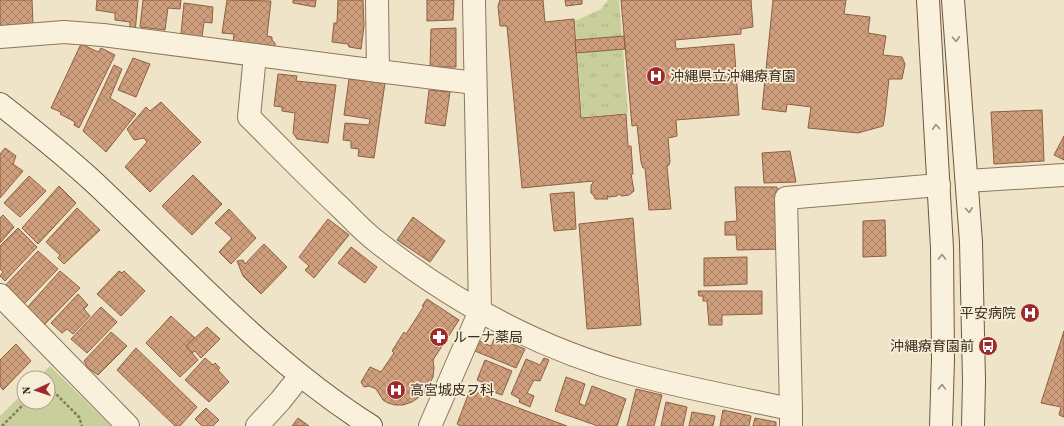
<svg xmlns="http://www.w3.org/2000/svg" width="1064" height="426" viewBox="0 0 1064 426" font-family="'Source Serif 4','Noto Sans JP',serif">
<defs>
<pattern id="grass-tufts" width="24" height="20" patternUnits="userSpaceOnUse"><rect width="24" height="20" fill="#c9cf9b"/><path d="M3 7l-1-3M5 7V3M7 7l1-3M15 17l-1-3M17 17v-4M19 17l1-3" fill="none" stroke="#aeb285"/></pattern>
<pattern id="building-cross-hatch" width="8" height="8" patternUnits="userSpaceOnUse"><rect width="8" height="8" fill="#cf9f7d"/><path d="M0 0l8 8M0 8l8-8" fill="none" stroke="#a98266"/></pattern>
</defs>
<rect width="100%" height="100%" fill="#f0e4c8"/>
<path fill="url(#grass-tufts)" d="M608,0H619L628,113L582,117L575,21L601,9Z"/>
<path fill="#c9cf9b" d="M50,366L111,426H0V416L24,392V402H48V378H38Z"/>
<g fill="url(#building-cross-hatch)" stroke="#8d5f41">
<path d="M0,0H32L33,25L0,26Z"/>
<path d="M97,0H138L135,33L130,32V22L115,20V13L96,10Z"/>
<path d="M143,0H181L180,9L168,8L165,30L140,27Z"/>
<path d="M227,0L271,1L267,36L272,37V40L275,43V46L269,47L264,44V47L233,43L234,34L222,33Z"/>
<path d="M293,0H316L315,7L293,3Z"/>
<path d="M338,0H363L364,26L361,49L349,47L348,44L332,42L334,23H337Z"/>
<path d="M427,0H454L453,20L427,21Z"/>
<path d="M500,0H543L545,22L574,19L581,118L626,114L628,146H631L633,174H631L634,191L629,195L622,196L618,194L617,196L609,197L607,195L608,199H595L594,196L591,193V185L593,183V181L522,188L507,26H500L498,6Z"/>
<path d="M565,0H582V4L566,6Z"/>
<path d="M621,0H751L753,27L741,29V34L675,40L676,49L734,44L739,115L676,120L677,136L668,138L670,161L669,165L667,166L671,209L649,210L645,168H643L641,162L637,125L632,126Z"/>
<path d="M773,0H846L844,14L870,17L868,33L886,36L883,55L902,57L905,64L902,79H889L885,115L883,126L858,133L808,128L811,107L787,104L786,112L762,109Z"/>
<path d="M184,3L213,7L212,23L204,22L202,37L181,34Z"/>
<path d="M456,28V67H430L431,29Z"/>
<path d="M624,36L625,49L576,53L575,40Z"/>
<path d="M81,44L98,52L101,48L115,55L79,128L74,125L75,122L60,114L61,112L51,108Z"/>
<path d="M133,58L150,64L136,97L118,90Z"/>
<path d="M114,65L122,69L110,98L136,114L106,152L83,131Z"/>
<path d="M278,74L297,76L296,81L336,85L328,143L297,139L293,133L295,113L282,111V107L274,106Z"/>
<path d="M349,79L385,83L374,158L358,156L359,149L351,148V141L343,140L345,123L369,125L370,119L344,115Z"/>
<path d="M429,90L450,92L445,126L425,123Z"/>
<path d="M161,102L201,142L150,192L125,167L147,142L144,138L134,140L127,129L146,107L150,111Z"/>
<path d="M1042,110L1044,161L994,164L991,112Z"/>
<path d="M1064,136V160L1054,155Z"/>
<path d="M5,148L16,156L13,164L23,171L0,198V154Z"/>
<path d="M790,151L796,182L764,183L762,153Z"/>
<path d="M193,175L222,204L192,235L162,206Z"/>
<path d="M29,176L46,191L20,217L4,203Z"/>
<path d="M59,186L76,203L38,244L22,228Z"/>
<path d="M735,187H777L781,249L737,250L736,235H725V222L737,221Z"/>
<path d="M574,192L576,229L554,231L550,194Z"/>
<path d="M77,208L100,230L64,264L58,258L60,255L46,242Z"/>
<path d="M229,209L256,238L231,264L219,252L232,238L215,223Z"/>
<path d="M3,215L14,227L0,243V218Z"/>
<path d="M413,217L445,241L430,262L397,240Z"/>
<path d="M633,218L641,325L587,329L579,224Z"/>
<path d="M328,219L349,235L314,278L305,270L309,266L299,257Z"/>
<path d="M885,220L886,256L863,257V221Z"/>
<path d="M18,228L37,247L5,281L0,276L3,272L0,269V246Z"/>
<path d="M264,244L287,267L261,294L243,276L237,261L243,260L245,264Z"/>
<path d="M351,247L377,267L365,283L338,263Z"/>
<path d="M38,251L58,269L22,306L3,288Z"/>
<path d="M747,257V284L704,286V258Z"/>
<path d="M60,271L80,288L42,327L25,310Z"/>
<path d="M119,271L122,273L124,271L145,291L121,316L97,294Z"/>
<path d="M698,291H762V314L722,315V325H709L707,301H703V296H699Z"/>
<path d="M78,294L88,305L84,309L90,316L73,334L67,329L62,333L51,323Z"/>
<path d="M427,299L459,320L433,360L434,368L433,377L425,393L412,402L403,405H395L388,403L383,400L376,389L369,386L364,387L361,382L370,367L381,372L394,353L392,351L404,332L406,334L424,306H422Z"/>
<path d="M101,307L117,322L87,353L71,339Z"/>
<path d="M171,316L195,338L186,346L198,360L180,377L146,343Z"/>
<path d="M207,327L220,339L201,358L195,351L192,353L186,346Z"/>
<path d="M1064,331V417L1059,415L1061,407L1041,403Z"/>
<path d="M111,332L127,346L98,375L88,368L84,361Z"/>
<path d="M495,337L525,349L516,368L475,351L479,341L491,346Z"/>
<path d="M16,344L31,361L3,390L0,386V360Z"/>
<path d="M136,348L197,407L180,426H175L117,370Z"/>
<path d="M205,358L213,365L215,363L220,368L218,370L229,382L209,402L185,380Z"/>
<path d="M544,358L549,360L540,381L534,380L527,393L534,396L530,407L519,402L520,399L511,394L526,359L540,365Z"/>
<path d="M485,360L512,371L502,395L488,390L490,386L477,380Z"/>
<path d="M566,377L585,384L579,403L585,406L592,386L626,399L617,426H598L555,411Z"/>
<path d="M636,389L662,395L654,426H627Z"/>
<path d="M470,390L567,426H461L457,424Z"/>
<path d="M666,402L687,407L683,426H661Z"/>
<path d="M206,408L219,420L213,426H202L195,419Z"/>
<path d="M723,410L751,416L749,426H720Z"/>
<path d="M692,412L715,416L713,426H689Z"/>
<path d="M298,418L309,426H292Z"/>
<path d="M755,418L776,422V426H753Z"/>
</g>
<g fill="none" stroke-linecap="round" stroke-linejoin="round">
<g stroke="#8d765c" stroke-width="24">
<g id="street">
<path d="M0,37L64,32L103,35L378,71L377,0"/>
<path d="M255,55L249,117C279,147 310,179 341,208C352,219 363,231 376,241C452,301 539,349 633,374C685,388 738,398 791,409V426"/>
<path d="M378,71L475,83"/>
<path d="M967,181L1064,175"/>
<path d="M0,295L128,426"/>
<path d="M791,409L786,198L939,185"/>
<path d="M257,426L280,401L300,376"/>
<path d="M430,426L480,311L474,0"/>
</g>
</g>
<g stroke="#6f573f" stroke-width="24">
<g id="secondary">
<path d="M928,0L942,248L943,360L941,426"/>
<path d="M953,0L971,242L974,381L973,426"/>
<path d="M0,104C33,130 67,157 98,186C186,269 268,361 371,426"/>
</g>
</g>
<g stroke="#8d765c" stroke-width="2.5" stroke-dasharray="3 2" stroke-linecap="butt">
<path d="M48,390L53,391L79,417L82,426"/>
<path d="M2,426L26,402"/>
</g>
<use href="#street" stroke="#faf1dc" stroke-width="22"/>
<use href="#secondary" stroke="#faf1dc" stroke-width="22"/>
</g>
<defs><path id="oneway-chevron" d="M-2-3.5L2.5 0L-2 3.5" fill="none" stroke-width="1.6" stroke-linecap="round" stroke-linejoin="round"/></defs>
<g stroke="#9c907e">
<use href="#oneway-chevron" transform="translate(956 39) rotate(86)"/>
<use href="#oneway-chevron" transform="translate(936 127) rotate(-94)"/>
<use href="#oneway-chevron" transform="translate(969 210) rotate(86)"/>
<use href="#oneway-chevron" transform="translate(942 257) rotate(-91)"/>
<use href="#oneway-chevron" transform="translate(942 387) rotate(-88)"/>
</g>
<defs>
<g id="hospital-disc" transform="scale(1)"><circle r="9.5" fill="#9e2a2b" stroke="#f7eed8"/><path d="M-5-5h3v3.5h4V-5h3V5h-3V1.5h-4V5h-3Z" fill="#fff"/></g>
<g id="pharmacy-disc" transform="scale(1)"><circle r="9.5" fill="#9e2a2b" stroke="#f7eed8"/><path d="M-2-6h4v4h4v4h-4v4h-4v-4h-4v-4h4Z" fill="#fff"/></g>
<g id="bus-disc" transform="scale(1)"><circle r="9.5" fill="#9e2a2b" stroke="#f7eed8"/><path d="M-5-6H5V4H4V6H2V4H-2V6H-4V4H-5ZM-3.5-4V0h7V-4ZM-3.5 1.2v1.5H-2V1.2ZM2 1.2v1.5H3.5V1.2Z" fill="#fff"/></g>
</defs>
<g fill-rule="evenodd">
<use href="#hospital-disc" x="656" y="76"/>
<use href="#hospital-disc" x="1030" y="313"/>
<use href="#pharmacy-disc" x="439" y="337"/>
<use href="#bus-disc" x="988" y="346"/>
<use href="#hospital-disc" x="396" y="390"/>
</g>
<g text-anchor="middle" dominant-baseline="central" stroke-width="3.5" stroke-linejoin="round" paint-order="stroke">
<g font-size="14" fill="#3d2e20" stroke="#f7eed8" text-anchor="start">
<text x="670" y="76">沖縄県立沖縄療育園</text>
<text x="1016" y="313" text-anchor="end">平安病院</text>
<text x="453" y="337">ルーナ薬局</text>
<text x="974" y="346" text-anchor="end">沖縄療育園前</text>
<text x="410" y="390">高宮城皮フ科</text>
</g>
</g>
<g transform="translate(36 390) rotate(267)"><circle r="19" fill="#f7eed8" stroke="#ada18e"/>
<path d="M0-3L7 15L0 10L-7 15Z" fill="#9e2a2b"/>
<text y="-6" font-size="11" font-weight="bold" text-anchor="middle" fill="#3d2e20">N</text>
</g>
</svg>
